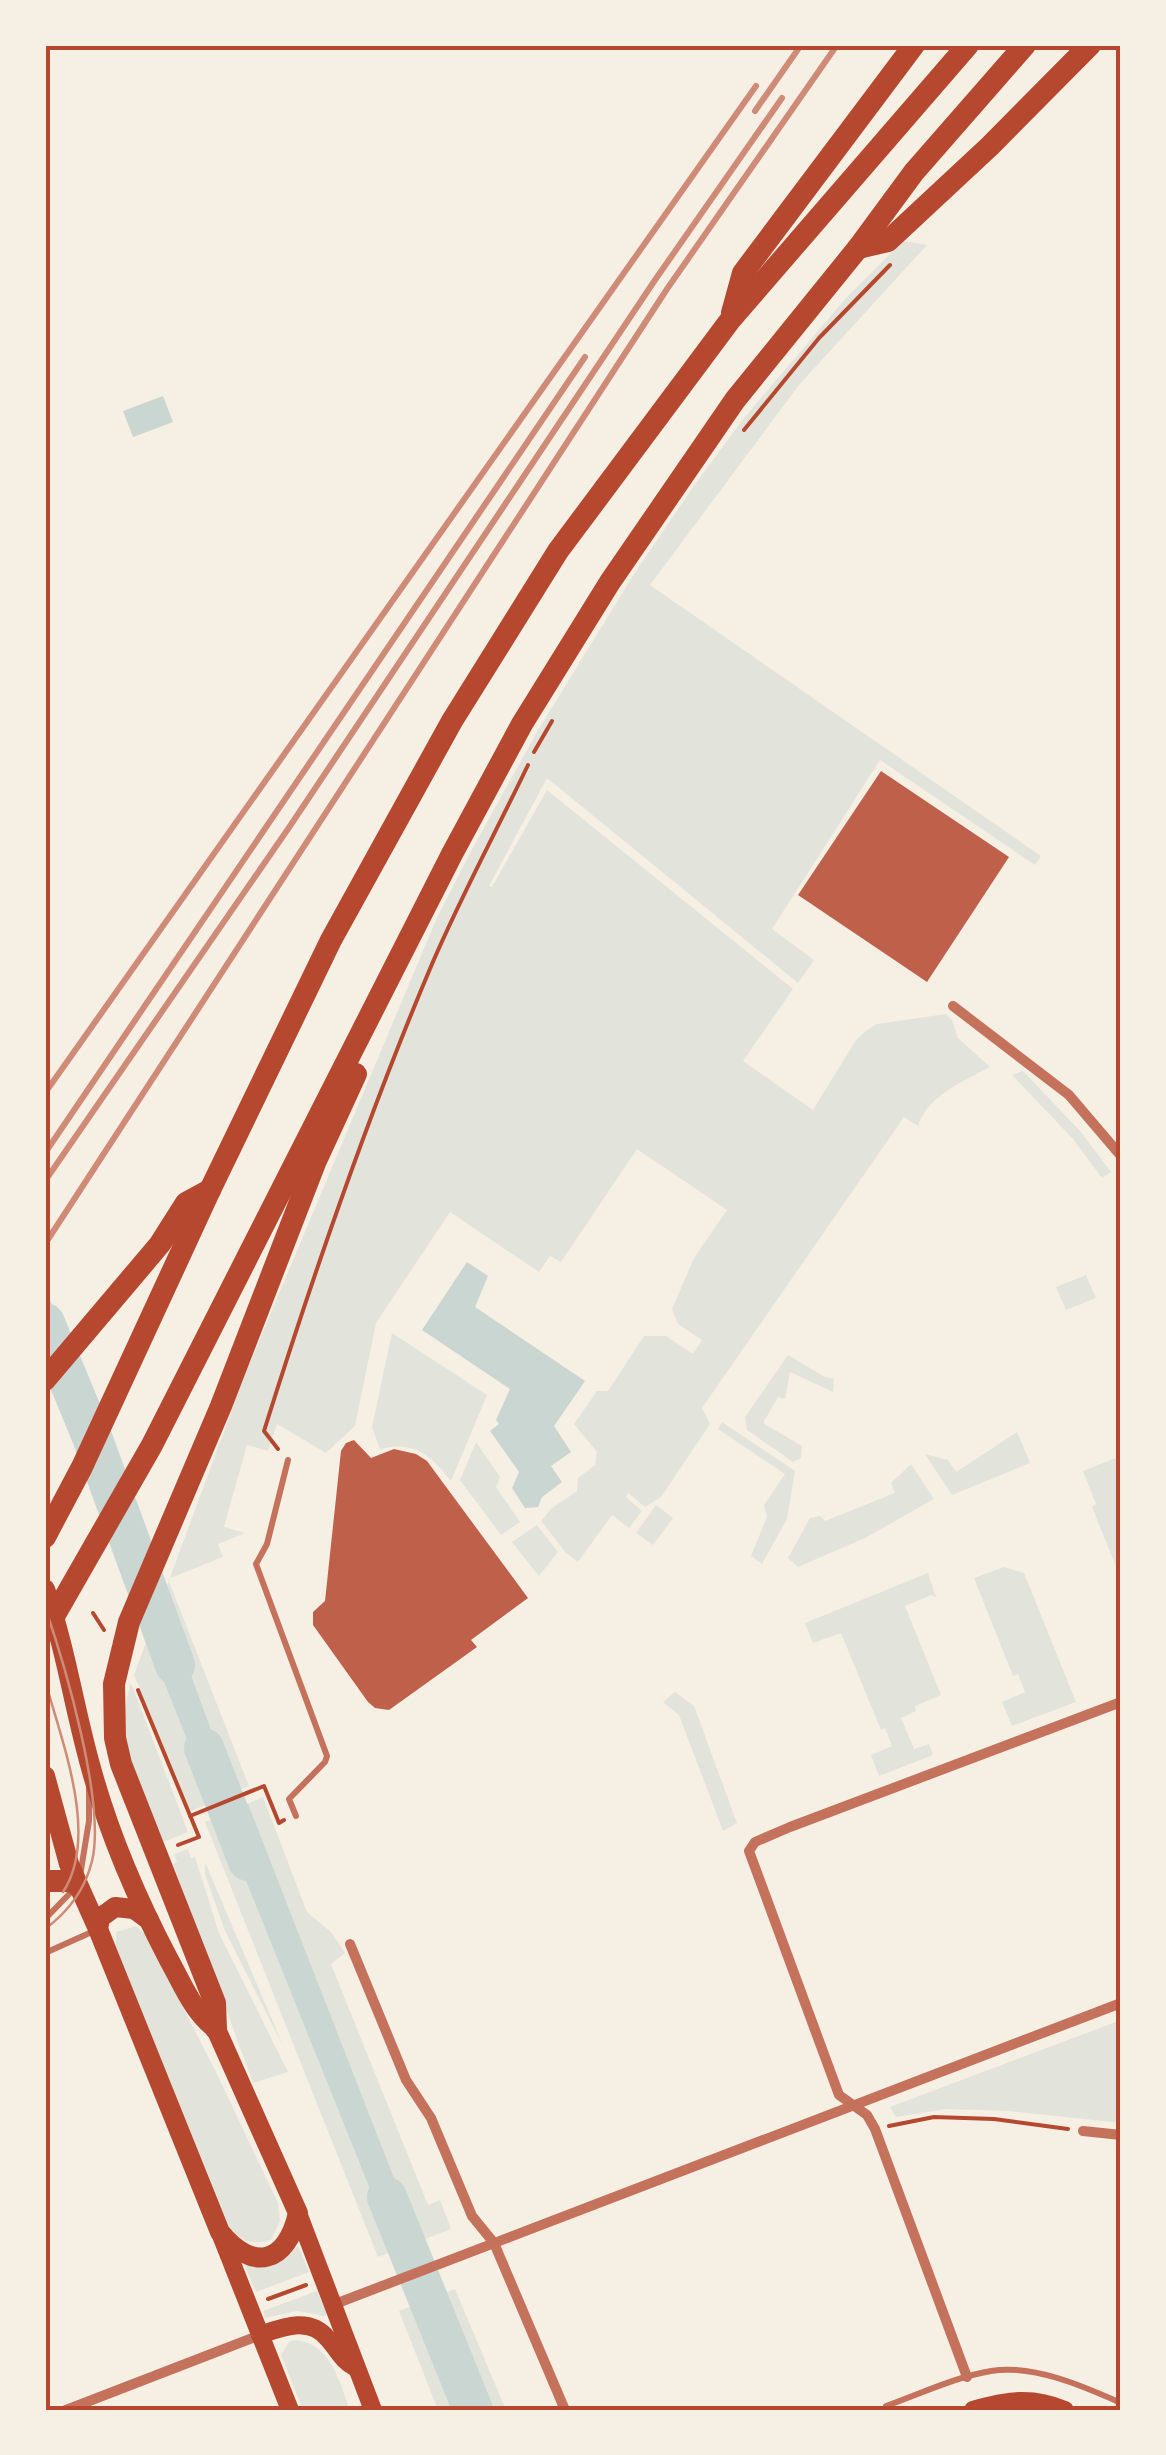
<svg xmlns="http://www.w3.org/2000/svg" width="1166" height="2455" viewBox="0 0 1166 2455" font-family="Montserrat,sans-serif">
<rect width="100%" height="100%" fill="#f6efe4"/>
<g fill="#e2e4dc">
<path d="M903,241L927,245L799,385L650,585L1041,856L1035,865L880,760L772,929L814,960L798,983L547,778L489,886L492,887L547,790L793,989L743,1061L813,1110L856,1040L867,1030L877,1024L946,1014L952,1020L958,1038L990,1067C963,1082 928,1095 918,1126L904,1117L702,1408L710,1424L661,1497L645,1507L628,1493L626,1497L642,1511L629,1528L612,1515L578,1562L566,1553L541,1521L552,1508L577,1491L578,1478L595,1465L597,1452L574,1424L597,1391H608L644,1336H666L693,1354L702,1340L678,1324L672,1309L694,1258L727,1210L637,1149L561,1262L550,1256L539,1272L450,1212L376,1323L355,1426L326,1453L277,1424L268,1451L247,1445L224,1527L245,1533L218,1544L223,1557L168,1579L249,1786L191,1811L134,1675L246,1372L436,920L470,853L537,732L634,574L693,487L744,418L846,298Z"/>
<path d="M1023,1071L1081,1132L1111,1172L1102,1178L1073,1139L1012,1075Z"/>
<path d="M1086,1275L1096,1298L1066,1310L1056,1287Z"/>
<path d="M392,1333L487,1395L451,1481C431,1455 414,1440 380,1449L372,1427Z"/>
<path d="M788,1355L825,1377L834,1379L833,1392L790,1372L785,1399L778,1397L763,1423L802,1446L801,1458L793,1462L747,1430L745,1417Z"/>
<path d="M722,1422L795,1471L787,1519L762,1564L751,1556L767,1517L764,1505L785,1474L718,1429Z"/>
<path d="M1017,1432L1030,1463L952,1495L925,1454L948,1460L956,1472Z"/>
<path d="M476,1442L500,1477L496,1487L520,1522L501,1535L460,1480Z"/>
<path d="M1121,1456V1579L1092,1507L1096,1504L1083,1471Z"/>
<path d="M911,1464L934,1499L865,1538L798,1567L788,1558L810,1518L820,1516L825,1521L895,1493L891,1483Z"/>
<path d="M656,1505L673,1518L653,1545L636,1533Z"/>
<path d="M537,1525L558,1552L539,1576L512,1542Z"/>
<path d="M1004,1567L1024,1573L1076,1702L1012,1726L1002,1702L1025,1692L1018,1674L1013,1676L974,1578Z"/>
<path d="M928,1573L936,1597L931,1595L905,1606L941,1695L915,1706L916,1711L901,1718L914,1749L929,1744L933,1755L879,1776L871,1755L892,1746L885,1728L881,1730L841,1633L813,1643L805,1623Z"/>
<path d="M131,1683L188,1832L164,1842C141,1792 112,1739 131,1683Z"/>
<path d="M675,1692L694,1706L737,1823L723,1831L679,1715L663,1702Z"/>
<path d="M263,1797L307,1912L331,1932L345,1953L331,1964L428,2205L440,2200L451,2229L378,2257L205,1822Z"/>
<path d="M188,1849L191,1858L195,1857L219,1933L288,2072L253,2083L173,1864L177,1862L174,1854Z"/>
<path d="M205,1862L284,2048L225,1931L205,1874Z"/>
<path d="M136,1926L146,1935L218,2076L278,2203L280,2221L271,2240C255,2245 238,2242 229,2226L116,1947V1932Z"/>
<path d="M1121,2020V2123L1009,2111L947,2109L896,2117L890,2107Z"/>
<path d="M298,2246L309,2272L256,2292L244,2264L279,2261Z"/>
<path d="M455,2289L506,2410H483L440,2307L423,2314L462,2410H438L399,2311Z"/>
<path d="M317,2291L327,2313L324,2316L297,2311L265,2318L263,2311Z"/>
<path d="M295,2340C331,2343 339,2381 350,2410H303L281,2355L289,2342Z"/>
</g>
<g fill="#c9d6d2">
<path d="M163,396L173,422L133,437L123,411Z"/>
<path d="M467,1262L488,1276L475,1307L585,1381L554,1426L571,1452L551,1466L562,1482L542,1497L538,1507L525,1508L512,1488L519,1472L490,1431L499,1424L496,1420L510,1389L422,1330Z"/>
<path d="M45,1290L67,1336L45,1358Z"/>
<path d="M162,1596L234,1793L212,1802L147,1639Z"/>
<path d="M248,1804L419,2242L395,2251L220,1816Z"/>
<path d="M440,2307L483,2410H462L423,2314Z"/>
</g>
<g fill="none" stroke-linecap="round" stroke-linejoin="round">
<g stroke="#c9d6d2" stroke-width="40">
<path d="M45,1323L92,1437L175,1665"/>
<path d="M204,1748L248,1861"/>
<path d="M387,2197L473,2410"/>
</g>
</g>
<g fill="#bf614a">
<path d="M881,771L1009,857L927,982L798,895Z"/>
<path d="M354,1440L371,1458L394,1449L416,1454L427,1461L528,1598L471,1640L477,1647L389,1710L375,1708L368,1702L313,1625V1612L325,1601L341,1451L346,1443Z"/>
</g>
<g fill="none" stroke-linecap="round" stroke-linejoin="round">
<g stroke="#b5482f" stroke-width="4">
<path d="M744,430L819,338L890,265"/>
<path d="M534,752L552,721"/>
<path d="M278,1449L264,1431C313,1275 368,1115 432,964C461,896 496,832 528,765"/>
<path d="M93,1613L104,1630"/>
<path d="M138,1690L199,1837L178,1845"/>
<path d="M190,1816L264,1786L279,1823L284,1820"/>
<path d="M889,2126L934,2117L994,2119L1068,2129"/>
<path d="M268,2299L306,2285"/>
</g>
<g stroke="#c5725c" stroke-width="6">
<path d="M288,1460L267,1544L256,1564L327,1756L325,1762L289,1799L296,1816"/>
<path d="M80,1876L89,1821V1785"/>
<path d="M45,1919L75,1888"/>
<path d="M45,1953L94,1931"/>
<path d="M886,2406C920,2394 955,2377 991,2371C1033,2364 1083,2386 1121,2403"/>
</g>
<g stroke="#c5725c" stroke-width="10">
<path d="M953,1006L1069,1095L1121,1156"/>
<path d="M350,1944L406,2080L431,2118L472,2216L494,2243L565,2410"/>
<path d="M1083,2131L1121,2135"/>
<path d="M335,2304L1121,2003"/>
<path d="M967,2377L875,2129L867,2115L839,2095L749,1851L755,1842L790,1827L1121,1702"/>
<path d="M66,2410L260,2335"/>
</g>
<g stroke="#b5482f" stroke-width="18">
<path d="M298,2213L373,2410"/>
<path d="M220,2233L290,2410"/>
<path d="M260,2335C283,2327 310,2316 328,2339C339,2351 341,2360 356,2368"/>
<path d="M973,2410C1007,2400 1032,2396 1065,2410"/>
</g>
<g stroke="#b5482f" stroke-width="20">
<path d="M45,1589C66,1649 74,1708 91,1768C109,1834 137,1899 169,1960C183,1985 193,2012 216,2029L298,2213C287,2263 253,2273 220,2232L98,1929L69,1864L45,1776"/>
<path d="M98,1929L100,1918L115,1907L134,1909L149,1920"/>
</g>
<g stroke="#b5482f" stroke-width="22">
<path d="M858,248L888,241L990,146L1090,45"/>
<path d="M732,313L743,273L914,45"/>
<path d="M45,1380L160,1244L186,1203L210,1190"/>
<path d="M45,1537L82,1467L210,1190L331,940L452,721L558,551L731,319L968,45"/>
<path d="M45,1632L152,1445L452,854L522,724L610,582L735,400L858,248L914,172L1025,45"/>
<path d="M45,1881H70L77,1885"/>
<path d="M216,2029L215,2003L121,1764L115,1738L114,1684L129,1622L221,1406L315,1163L356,1074"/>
</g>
<g stroke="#cf8b77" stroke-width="2.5">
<path d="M45,1607C65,1665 106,1804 92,1861C85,1890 68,1912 45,1929"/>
<path d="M45,1680C61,1740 100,1836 63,1892"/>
</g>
<g stroke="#cf8b77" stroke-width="6">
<path d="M755,111L801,45"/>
<path d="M45,1093L756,86"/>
<path d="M45,1153L585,357"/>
<path d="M45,1181L290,826L655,280L782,98"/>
<path d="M45,1244L667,289L837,45"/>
</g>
</g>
<rect width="1166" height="2455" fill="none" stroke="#f6efe4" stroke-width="95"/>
<rect x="48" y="48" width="1070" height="2360" fill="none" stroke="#b5482f" stroke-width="4"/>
</svg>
